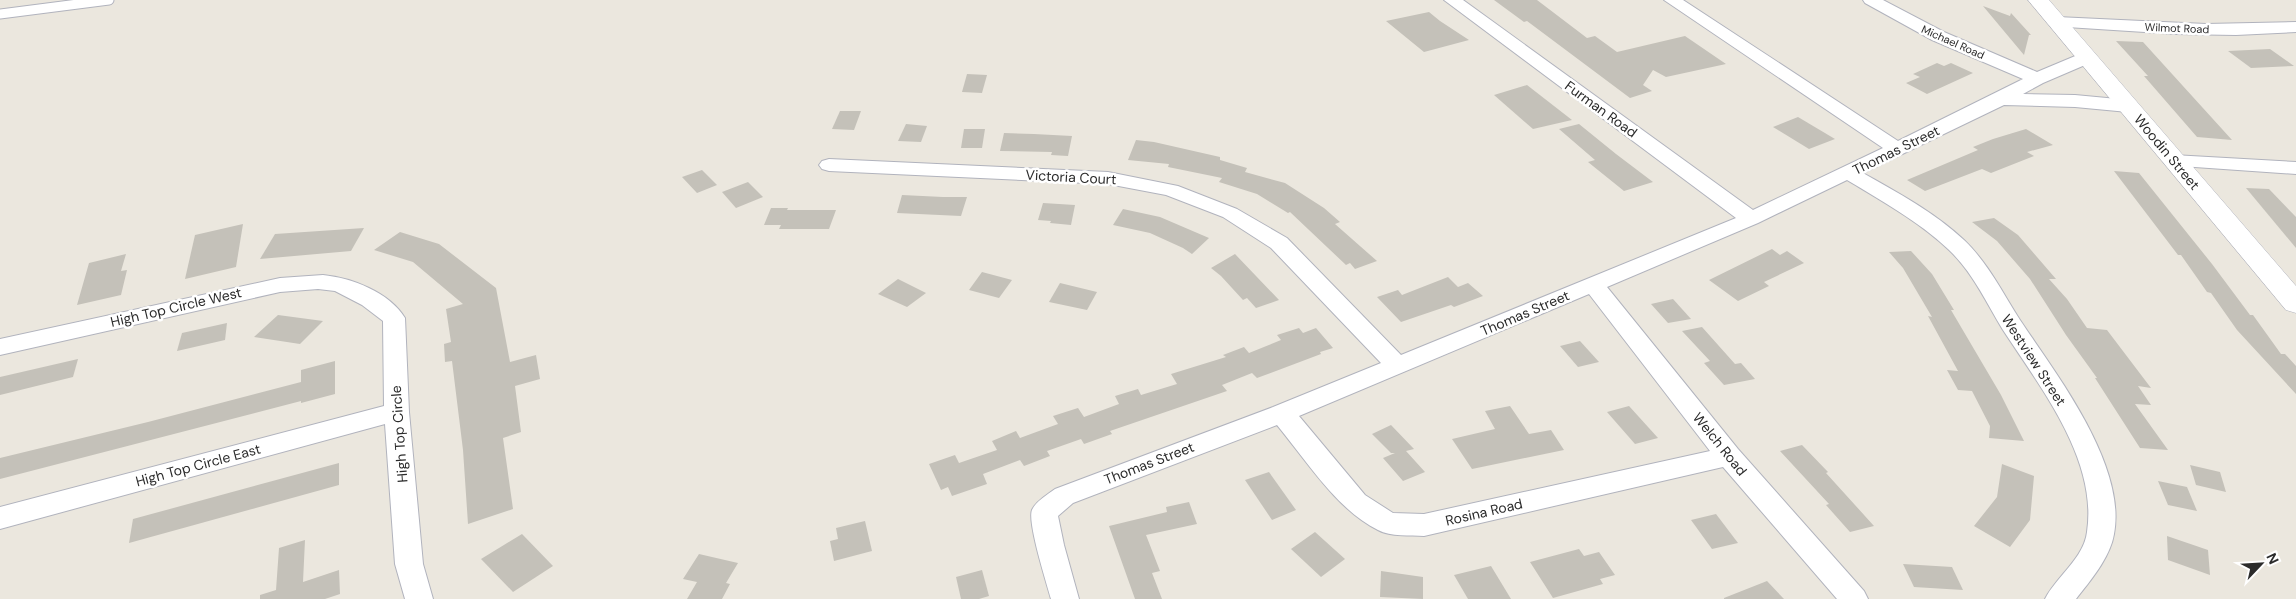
<svg xmlns="http://www.w3.org/2000/svg" width="2296" height="599" viewBox="0 0 2296 599" font-family="'DM Sans',sans-serif">
<rect width="100%" height="100%" fill="#ebe7de"/>
<g fill="#c4c1b9">
<path d="M1494,0H1537L1587,38L1595,36L1617,52L1685,36L1726,64L1666,77L1653,70L1643,85L1652,91L1630,98L1527,21L1524,22Z"/>
<path d="M1983,6L2010,16L2011,13L2031,35H2029L2024,55Z"/>
<path d="M1429,12L1440,21L1469,40L1424,52L1386,21Z"/>
<path d="M2116,41L2143,42L2232,140L2197,137L2144,76H2148Z"/>
<path d="M2270,49L2294,66L2251,68L2228,51Z"/>
<path d="M1937,63L1944,66L1951,63L1973,73L1927,94L1906,83L1920,77L1913,74Z"/>
<path d="M967,74L987,75L982,93L962,92Z"/>
<path d="M1527,85L1572,120L1533,129L1494,95Z"/>
<path d="M840,111H861L854,130L832,129Z"/>
<path d="M1798,117L1835,139L1809,149L1773,127Z"/>
<path d="M906,124L927,126L921,142L898,141Z"/>
<path d="M1579,124L1616,154L1653,182L1624,191L1588,162L1595,160L1559,129Z"/>
<path d="M964,129H985L982,148H961Z"/>
<path d="M2026,129L2053,145L2027,152L2034,156L1991,173L1982,169L1925,191L1907,180L1978,150L1973,147L1993,139Z"/>
<path d="M1004,133L1034,134L1072,136L1068,156L1051,155L1052,152L1000,151Z"/>
<path d="M1136,140L1154,142L1220,157V160L1247,168L1245,172L1285,183L1324,208L1340,222L1335,224L1377,261L1355,269L1350,263L1346,265L1290,212L1288,213L1257,194L1219,182L1222,178L1168,167L1169,164L1128,160Z"/>
<path d="M702,170L717,185L697,193L682,177Z"/>
<path d="M2114,171L2139,173L2212,264L2250,315H2253L2281,354H2285L2296,366V394L2237,330L2211,293L2207,292L2181,255H2178Z"/>
<path d="M748,182L763,197L736,208L722,192Z"/>
<path d="M2246,188L2269,189L2296,217V248Z"/>
<path d="M902,195L943,197H967L961,216L897,213Z"/>
<path d="M1043,203L1075,205L1071,225L1050,223L1051,221L1038,220Z"/>
<path d="M771,208H788L787,210H836L829,229H779L781,225H764Z"/>
<path d="M1123,209L1160,217L1209,238L1192,254L1183,248L1150,233L1113,225Z"/>
<path d="M1994,218L2018,235L2056,279H2049L2067,299L2087,328L2107,330L2151,388L2138,386L2151,405L2135,404L2168,450L2140,448L2095,378H2097L2066,335L2030,279L1997,241L1972,222Z"/>
<path d="M243,224L236,267L185,279L195,235Z"/>
<path d="M364,228L351,251L260,259L275,234Z"/>
<path d="M400,232L439,244L496,288L510,362L536,355L540,379L515,386L521,432L503,438L513,509L468,524L463,450L452,361L445,362L444,344L451,342L446,309L463,304L413,262L374,250Z"/>
<path d="M1772,249L1780,255L1787,251L1804,263L1764,282L1769,286L1738,301L1709,280Z"/>
<path d="M1911,251L1932,274L1954,310H1951L2001,395L2024,441L1989,438L1990,426L1972,391L1958,390L1947,370L1958,371L1928,316L1932,317L1903,268L1889,252Z"/>
<path d="M126,254L121,271L127,270L121,295L77,305L89,263Z"/>
<path d="M1235,254L1279,300L1256,308L1247,298L1243,300L1221,276L1211,268Z"/>
<path d="M982,272L1012,280L999,298L969,290Z"/>
<path d="M1448,277L1458,287L1468,283L1483,296L1454,307L1451,305L1401,322L1377,297L1398,290L1402,295Z"/>
<path d="M898,279L926,293L907,307L878,294Z"/>
<path d="M1060,283L1097,292L1087,310L1049,302Z"/>
<path d="M1673,299L1691,319L1668,323L1651,304Z"/>
<path d="M278,315L323,321L300,344L254,337Z"/>
<path d="M227,323L225,340L177,351L182,333Z"/>
<path d="M1702,327L1735,364L1741,363L1755,379L1724,385L1704,363L1710,361L1682,331Z"/>
<path d="M1299,328L1303,333L1316,328L1333,348L1320,352L1321,354L1257,378L1252,373L1222,385L1227,391L1110,431L1112,434L1084,444L1081,439L1047,451L1050,456L1024,466L1020,460L983,474L987,484L952,496L948,487L941,490L929,464L955,455L959,463L997,450L992,441L1016,431L1020,438L1058,424L1053,416L1078,408L1084,417L1119,404L1115,396L1138,389L1141,395L1177,384L1171,374L1226,357L1223,355L1244,347L1249,353L1281,340L1277,335Z"/>
<path d="M1580,341L1599,362L1578,367L1560,346Z"/>
<path d="M78,359L73,377L0,395V377Z"/>
<path d="M335,361V394L301,403V401L0,479V458L148,422L301,382V370Z"/>
<path d="M1510,406L1529,434L1551,430L1564,450L1472,469L1452,439L1495,429L1485,411Z"/>
<path d="M1629,406L1658,438L1635,444L1607,412Z"/>
<path d="M1391,425L1414,449L1406,451L1425,472L1403,481L1383,458L1395,453H1391L1372,434Z"/>
<path d="M1802,445L1828,472L1826,473L1874,526L1850,532L1826,505L1829,504L1780,451Z"/>
<path d="M339,463V485L129,543L133,519Z"/>
<path d="M2002,464L2034,476L2030,520L2010,547L1974,526L1997,497Z"/>
<path d="M2190,465L2220,472L2226,492L2196,485Z"/>
<path d="M1269,472L1296,510L1272,520L1245,480Z"/>
<path d="M2158,481L2187,487L2197,511L2168,505Z"/>
<path d="M1189,502L1197,524L1146,535L1160,571L1152,573L1162,599H1135L1109,526L1167,512L1166,507Z"/>
<path d="M1716,514L1738,543L1712,549L1691,520Z"/>
<path d="M865,521L872,551L834,561L830,541L838,539L836,528Z"/>
<path d="M1315,532L1345,559L1321,577L1291,549Z"/>
<path d="M522,534L553,566L513,592L481,559Z"/>
<path d="M2167,536L2208,550L2210,575L2168,560Z"/>
<path d="M305,540L303,582L339,570L340,594L325,599H260V595L276,590L279,548Z"/>
<path d="M1579,549L1584,556L1599,552L1615,575L1600,579L1603,584L1553,598L1530,562Z"/>
<path d="M699,554L738,563L726,583L730,584L722,599H687L697,582L683,579Z"/>
<path d="M1903,564L1952,567L1963,590L1914,587Z"/>
<path d="M1491,566L1511,599H1468L1454,575Z"/>
<path d="M982,570L989,596L979,599H961L956,577Z"/>
<path d="M1381,571L1423,577V599L1380,597Z"/>
<path d="M1767,581L1784,599H1724V598Z"/>
</g>
<g fill="none" stroke-linecap="round" stroke-linejoin="round">
<g stroke="#b1b3bd" stroke-width="11">
<path id="service" d="M0,14L109,0"/>
</g>
<g stroke="#b1b3bd" stroke-width="2">
<g id="minor">
<path d="M1444,0H1463L1753,210L1883,148L1664,0H1683L1898,141L2023,79L1932,40L1865,3L1863,0H1883L1944,32L2037,72L2080,54H2092L2095,58L2092,62L2043,83L2023,94L2075,95L2128,100L2135,102L2137,106L2135,110L2128,112L2075,107L2004,105L1863,173C1898,193 1934,212 1964,240C1988,263 2002,292 2020,320C2056,374 2127,465 2114,534C2110,558 2090,581 2076,599H2045C2056,577 2084,558 2087,532C2098,459 2040,387 2003,330C1986,302 1972,271 1948,249C1918,221 1882,201 1847,180L1758,223L1607,287L1738,449L1864,591L1868,599H1837L1723,467L1424,536C1410,535 1391,537 1378,530C1337,510 1306,460 1277,425L1073,503L1058,516L1064,545L1079,599H1051C1047,584 1027,522 1032,510C1036,501 1047,495 1055,489L1273,407L1381,363L1271,248L1223,217L1166,195L1108,184L829,171L822,169L819,165L822,161L829,159L1108,172L1178,186L1237,209L1287,238L1401,355L1736,218ZM1589,294L1710,451L1424,514L1393,513L1365,495L1299,416Z"/>
<path d="M2057,17L2206,24L2296,22V32L2236,35L2176,34L2051,26L2049,22L2051,18Z"/>
<path d="M2173,155L2296,162V174L2166,165L2163,161L2166,157Z"/>
<path d="M323,275C352,278 389,292 405,318L409,412L423,564L433,599H405L395,564L385,424L0,529V507L384,406L383,321L362,305L335,291L318,289L280,292L0,355V339L280,278Z"/>
</g>
</g>
<g stroke="#b1b3bd" stroke-width="1">
<path id="secondary" d="M2028,0H2049L2296,286V313L2286,310Z"/>
</g>
<use href="#service" stroke="#fff" stroke-width="9"/>
<use href="#minor" fill="#fff" fill-rule="evenodd"/>
<use href="#secondary" fill="#fff" fill-rule="evenodd"/>
</g>
<g text-anchor="middle" dominant-baseline="central" stroke-width="5" stroke-linejoin="round" paint-order="stroke">
<g font-size="11" fill="#2b2b2b" stroke="#fff">
<text transform="translate(2177 28) rotate(2)">Wilmot Road</text>
<text transform="translate(1953 42) rotate(24)">Michael Road</text>
</g>
<g font-size="14" fill="#2b2b2b" stroke="#fff">
<text transform="translate(1601 109) rotate(36)">Furman Road</text>
<text transform="translate(1896 150) rotate(-26)">Thomas Street</text>
<text transform="translate(2167 152) rotate(50)">Woodin Street</text>
<text transform="translate(1071 177) rotate(3)">Victoria Court</text>
<text transform="translate(176 307) rotate(-13)">High Top Circle West</text>
<text transform="translate(1525 313) rotate(-23)">Thomas Street</text>
<text transform="translate(2034 360) rotate(57)">Westview Street</text>
<text transform="translate(399 434) rotate(-94)">High Top Circle</text>
<text transform="translate(1720 444) rotate(51)">Welch Road</text>
<text transform="translate(1149 463) rotate(-21)">Thomas Street</text>
<text transform="translate(198 465) rotate(-15)">High Top Circle East</text>
<text transform="translate(1484 512) rotate(-13)">Rosina Road</text>
</g>
</g>
<g transform="translate(2261 564) rotate(65)" stroke="#ffffff" stroke-width="4" paint-order="stroke">
<path d="M0-4L9 19L0 12L-9 19Z" fill="#2b2b2b"/>
<text y="-8" font-size="14" font-weight="bold" text-anchor="middle" fill="#2b2b2b">N</text>
</g>
</svg>
